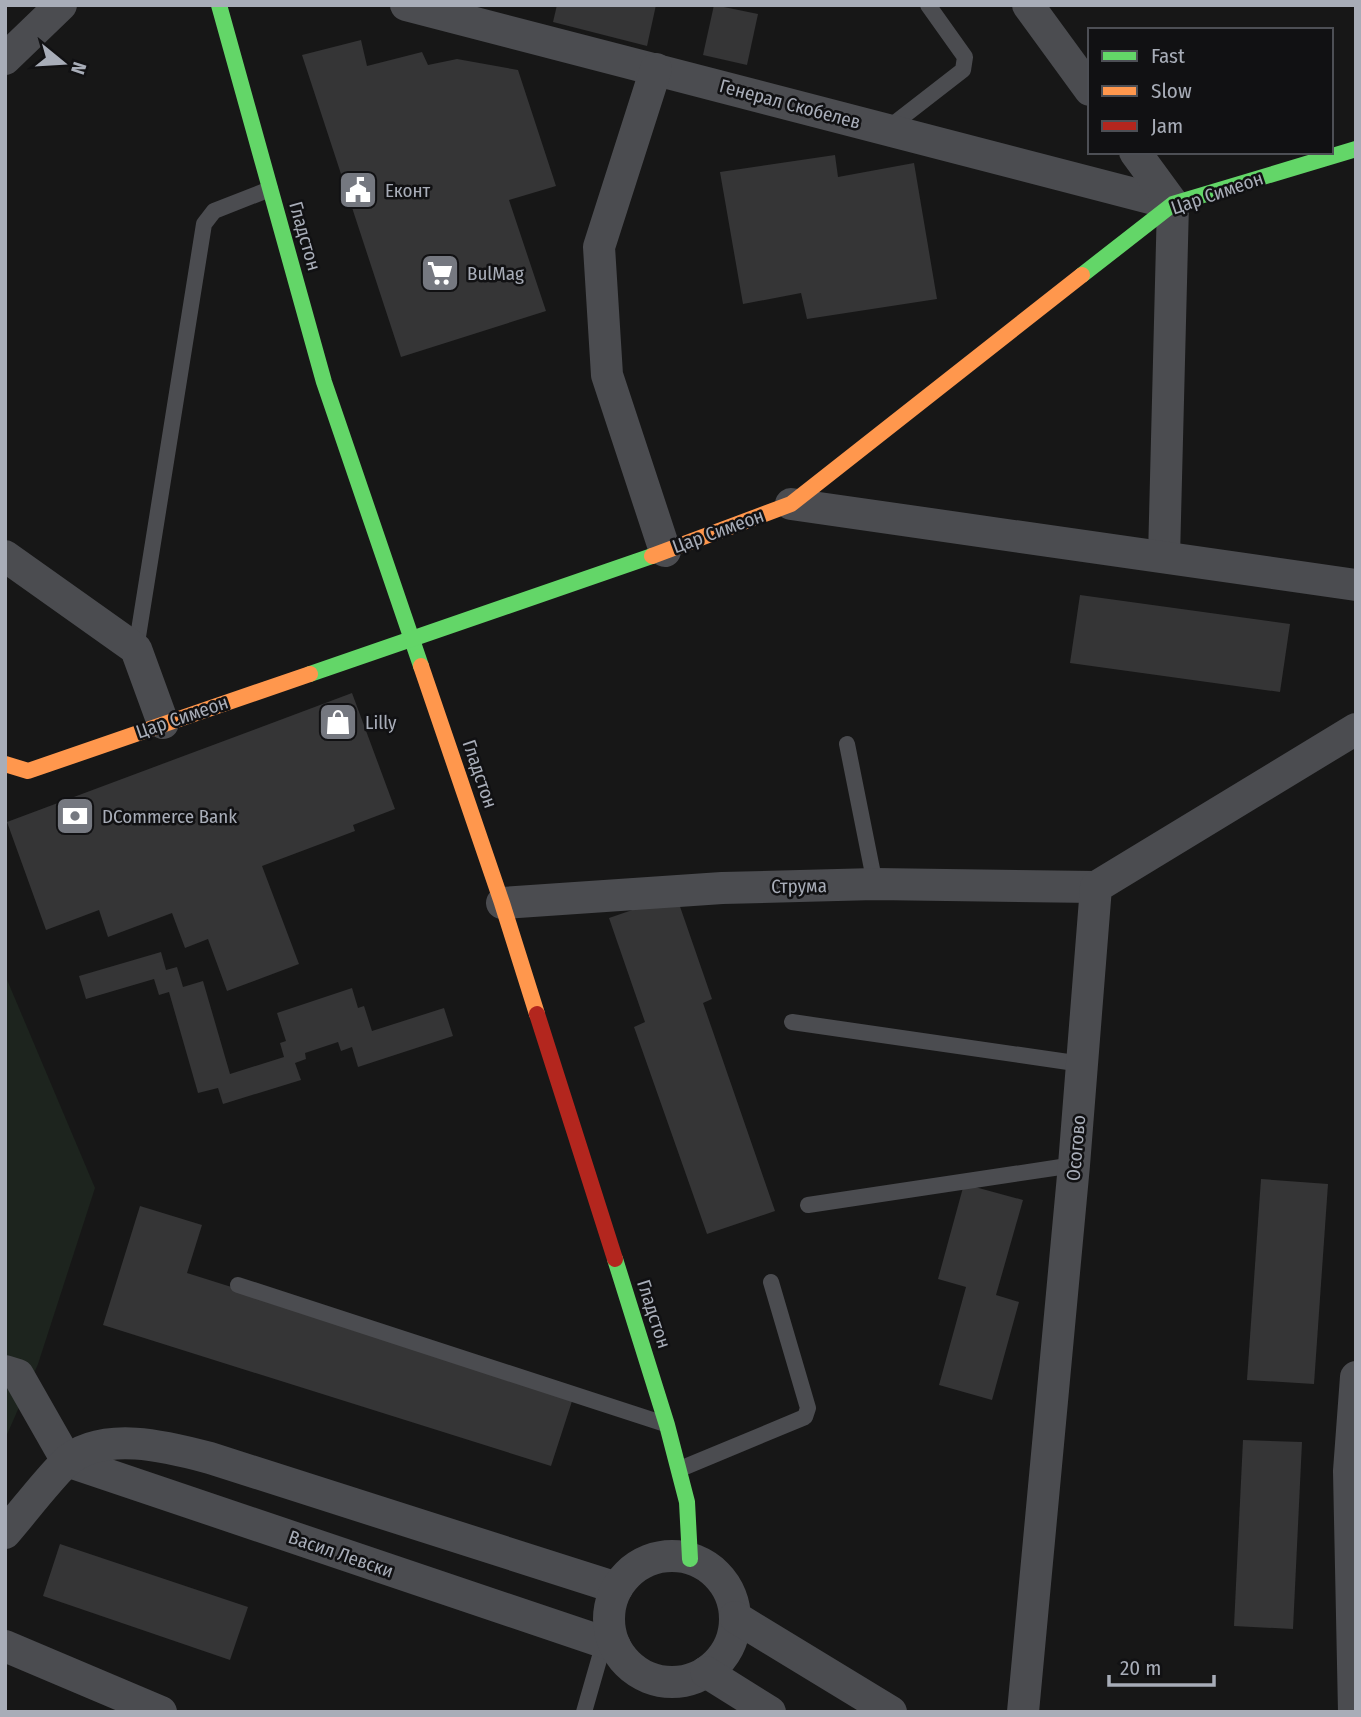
<svg xmlns="http://www.w3.org/2000/svg" width="1361" height="1717" viewBox="0 0 1361 1717" font-family="'Fira Sans Condensed',sans-serif">
<rect width="100%" height="100%" fill="#171717"/>
<path fill="#1d241e" d="M5,975L95,1188L38,1364L5,1439Z"/>
<g fill="#353536">
<path d="M557,5H656L647,46L553,22Z"/>
<path d="M714,5L758,14L747,65L703,55Z"/>
<path d="M361,40L367,66L422,52L428,65L457,59L518,70L556,186L509,200L546,311L401,357L302,55Z"/>
<path d="M835,155L838,177L914,163L937,299L807,319L801,293L743,304L720,172Z"/>
<path d="M1080,595L1290,624L1280,692L1070,663Z"/>
<path d="M352,693L395,809L353,825L355,831L262,866L299,964L227,991L208,939L185,948L172,913L108,937L99,910L46,930L7,822Z"/>
<path d="M676,895L712,999L703,1003L775,1211L707,1234L634,1027L645,1022L609,918Z"/>
<path d="M161,952L166,970L177,967L183,987L203,981L230,1074L284,1057L280,1043L286,1041L277,1013L352,988L358,1008L364,1006L372,1031L444,1008L453,1036L358,1067L352,1047L341,1051L338,1042L305,1053L306,1059L295,1063L301,1080L223,1104L218,1088L198,1093L169,992L159,995L154,979L86,999L79,976Z"/>
<path d="M1261,1179L1328,1184L1314,1384L1247,1380Z"/>
<path d="M964,1184L1023,1200L996,1295L1019,1302L992,1400L939,1385L966,1287L938,1279Z"/>
<path d="M140,1206L202,1225L187,1273L574,1395L551,1466L103,1325Z"/>
<path d="M1243,1440L1302,1442L1293,1629L1234,1626Z"/>
<path d="M60,1544L248,1607L230,1660L43,1596Z"/>
</g>
<g fill="none" stroke-linecap="round" stroke-linejoin="round">
<g stroke="#4b4c50" stroke-width="16">
<path d="M887,129L963,70L965,57L928,5"/>
<path d="M136,649L204,224L214,211L270,189"/>
<path d="M847,744L875,884"/>
<path d="M792,1022L1082,1064"/>
<path d="M808,1205L1074,1165"/>
<path d="M238,1285L665,1424"/>
<path d="M680,1469L805,1417L808,1408L771,1282"/>
<path d="M584,1712L609,1625"/>
</g>
<g stroke="#4b4c50" stroke-width="32">
<path d="M406,5L1173,204"/>
<path d="M1028,5L1090,90"/>
<path d="M5,59L61,5"/>
<path d="M656,69L599,247L607,375L665,551"/>
<path d="M1135,152L1173,204L1164,557"/>
<path d="M791,504L1356,585"/>
<path d="M5,556L136,649L163,723"/>
<path d="M502,903L722,888L875,884L1096,887"/>
<path d="M5,1371L18,1375L67,1461L615,1646"/>
<path d="M5,1533C25,1510 44,1484 65,1463C101,1429 169,1447 210,1458L617,1588"/>
<circle cx="672" cy="1619" r="63"/>
<path d="M735,1617L891,1712"/>
<path d="M5,1646L161,1712"/>
<path d="M706,1672L770,1712"/>
<path d="M1023,1712L1074,1165L1096,887L1356,729"/>
<path d="M1354,1712L1349,1471L1356,1377"/>
</g>
<g stroke="#63d668" stroke-width="16">
<path d="M219,5L324,382L421,666"/>
<path d="M1082,275L1173,204L1356,149"/>
<path d="M310,674L652,556"/>
<path d="M615,1259L667,1425L687,1502L690,1559"/>
</g>
<g stroke="#ff974d" stroke-width="16">
<path d="M652,556L791,504L1082,275"/>
<path d="M421,666L502,903L537,1014"/>
<path d="M5,764L28,771L310,674"/>
</g>
<path stroke="#b3261e" stroke-width="16" d="M537,1014L615,1259"/>
</g>
<defs>
<g id="civic-square" transform="scale(2.0125)"><rect x="-9" y="-9" width="18" height="18" rx="4" fill="#757880" stroke="#111113"/><path d="M-.6-6.5H3V-4.5H.6V-3L4-1V1h2V6H-6V1h2V-1L-.6-3ZM-1.2 2.5V6h2.4V2.5Z" fill="#fff"/></g>
<g id="supermarket-square" transform="scale(2.0125)"><rect x="-9" y="-9" width="18" height="18" rx="4" fill="#757880" stroke="#111113"/><path d="M-6-5.5h2.5l.6 2H6L4.5 2H-2.5L-4.4-4H-6ZM-1.5 3.2a1.3 1.3 0 1 0 .1 0ZM3 3.2a1.3 1.3 0 1 0 .1 0Z" fill="#fff"/></g>
<g id="shop-square" transform="scale(2.0125)"><rect x="-9" y="-9" width="18" height="18" rx="4" fill="#757880" stroke="#111113"/><path d="M-5-2.5h2.3a2.7 3.5 0 0 1 5.4 0H5L5.5 6h-11ZM-1.5-2.5h3a1.5 2.3 0 0 0-3 0Z" fill="#fff"/></g>
<g id="bank-square" transform="scale(2.0125)"><rect x="-9" y="-9" width="18" height="18" rx="4" fill="#757880" stroke="#111113"/><path d="M-6-4H6V4H-6ZM0-2.3a2.3 2.3 0 1 0 0 4.6a2.3 2.3 0 1 0 0-4.6Z" fill="#fff"/></g>
</defs>
<g fill-rule="evenodd">
<use href="#civic-square" x="358" y="190"/>
<use href="#supermarket-square" x="440" y="273"/>
<use href="#shop-square" x="338" y="722"/>
<use href="#bank-square" x="75" y="816"/>
</g>
<g text-anchor="middle" dominant-baseline="central" stroke-width="5" stroke-linejoin="round" paint-order="stroke">
<g font-size="19" fill="#a8adb8" stroke="#111113">
<text transform="translate(790 104) rotate(15)">Генерал Скобелев</text>
<text transform="translate(1217 193) rotate(-19)">Цар Симеон</text>
<text transform="translate(305 236) rotate(74)">Гладстон</text>
<text transform="translate(718 531) rotate(-20)">Цар Симеон</text>
<text transform="translate(182 717) rotate(-19)">Цар Симеон</text>
<text transform="translate(480 774) rotate(71)">Гладстон</text>
<text transform="translate(799 886) rotate(-1)">Струма</text>
<text transform="translate(1076 1148) rotate(-85)">Осогово</text>
<text transform="translate(654 1314) rotate(72)">Гладстон</text>
<text transform="translate(341 1554) rotate(19)">Васил Левски</text>
</g>
<g font-size="19" fill="#a8adb8" stroke="#111113" text-anchor="start">
<text x="385" y="190">Еконт</text>
<text x="467" y="273">BulMag</text>
<text x="365" y="722">Lilly</text>
<text x="102" y="816">DCommerce Bank</text>
</g>
</g>
<rect width="1361" height="1717" fill="none" stroke="#a8adb8" stroke-width="14"/>
<rect x="1088" y="28" width="245" height="126" fill="#111113" stroke="#4d4f55" stroke-width="2"/>
<rect x="1102" y="51" width="35" height="10" fill="#63d668" stroke="#4d4f55" stroke-width="2"/>
<text x="1151" y="63" font-size="21" fill="#a8adb8">Fast</text>
<rect x="1102" y="86" width="35" height="10" fill="#ff974d" stroke="#4d4f55" stroke-width="2"/>
<text x="1151" y="98" font-size="21" fill="#a8adb8">Slow</text>
<rect x="1102" y="121" width="35" height="10" fill="#b3261e" stroke="#4d4f55" stroke-width="2"/>
<text x="1151" y="133" font-size="21" fill="#a8adb8">Jam</text>
<g transform="translate(63 63) rotate(108)" stroke="#111113" stroke-width="5" paint-order="stroke">
<path d="M0-5L12 26L0 18L-12 26Z" fill="#a8adb8"/>
<text y="-10" font-size="19" font-weight="bold" text-anchor="middle" fill="#a8adb8">N</text>
</g>
<path d="M1109 1675v10h105v-10" fill="none" stroke="#a8adb8" stroke-width="3.5"/>
<text x="1120" y="1675" font-size="21" fill="#a8adb8" stroke="#111113" stroke-width="5" paint-order="stroke">20 m</text>
</svg>
